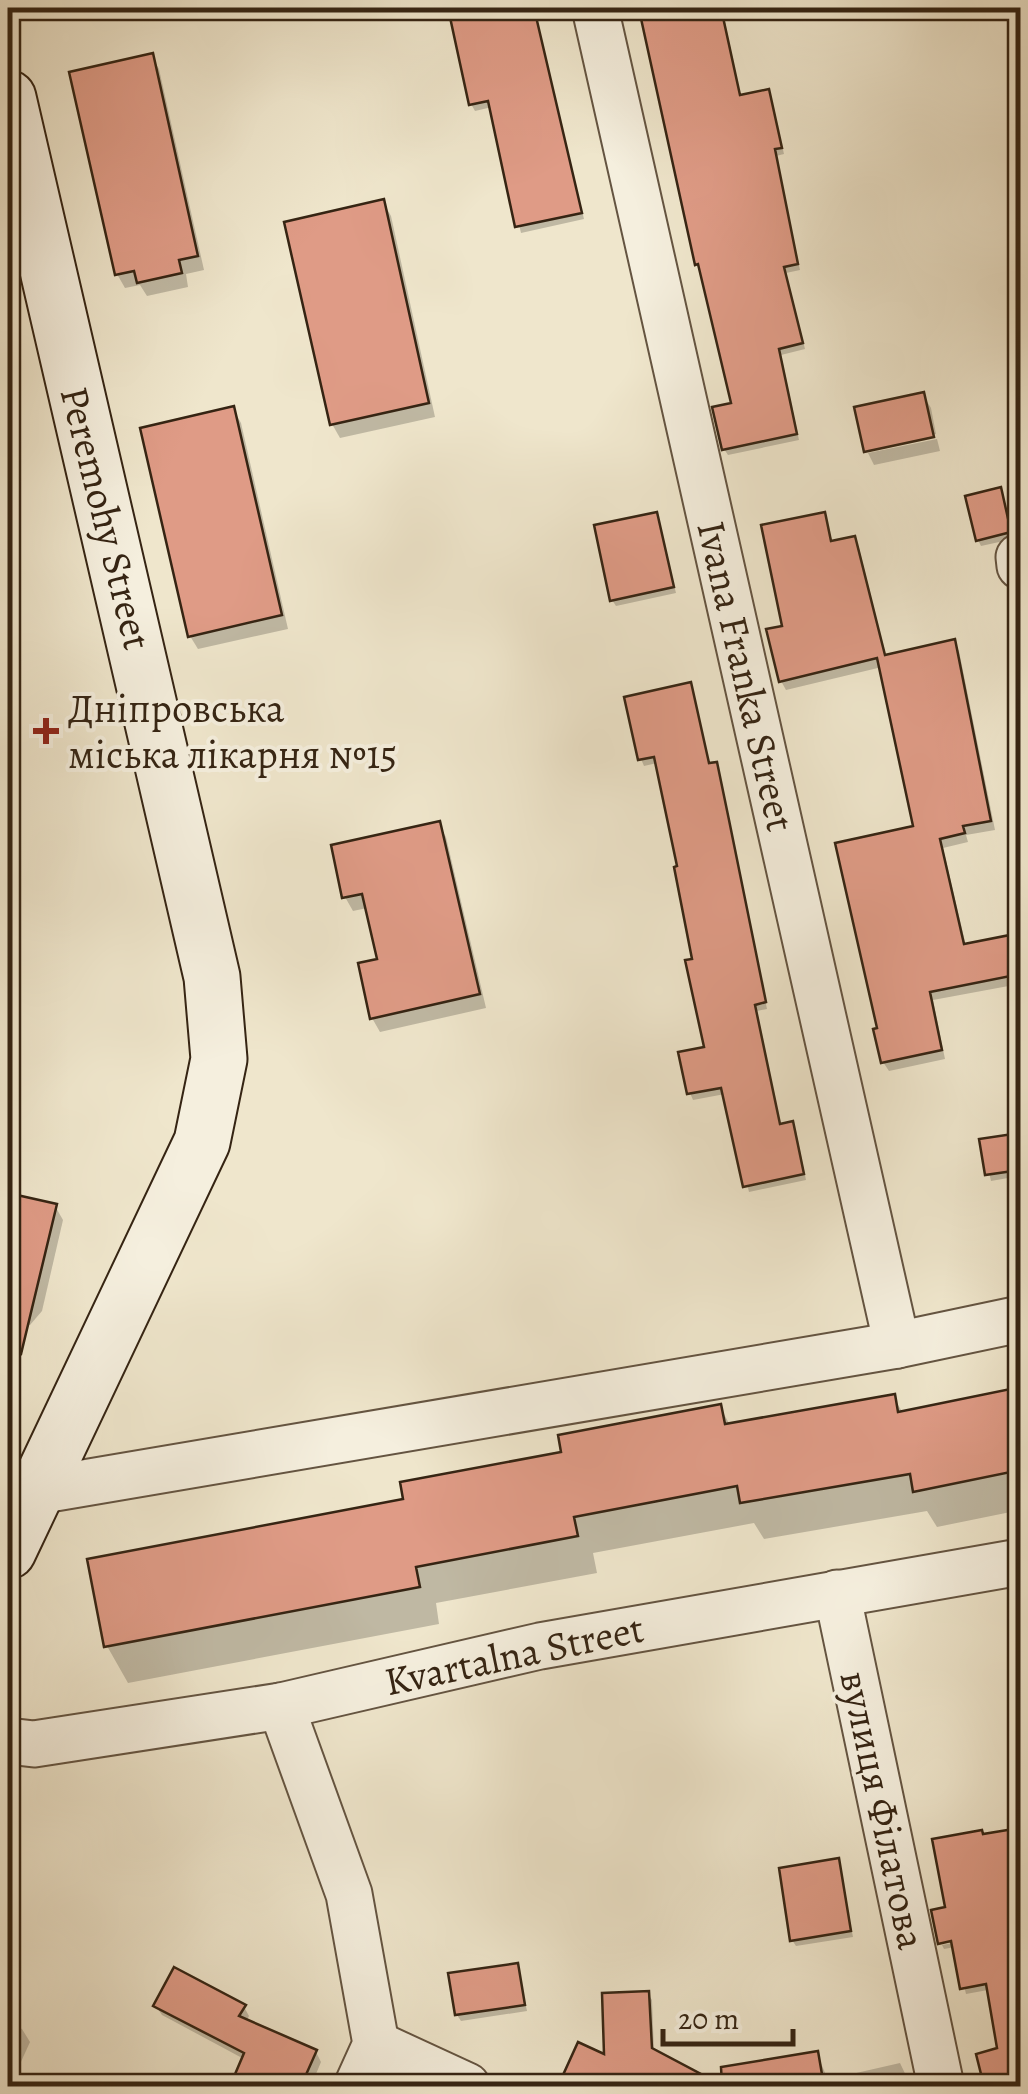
<svg xmlns="http://www.w3.org/2000/svg" width="1028" height="2094" viewBox="0 0 1028 2094" font-family="Alegreya,serif">
<rect width="100%" height="100%" fill="#efe6cc"/>
<filter id="stains"><feTurbulence type="fractalNoise" baseFrequency=".002" numOctaves="4"/><feColorMatrix values="0 0 0 0 .2 0 0 0 0 .09 0 0 0 0 .02 0 0 0 .5 -.17"/></filter>
<radialGradient id="worn" r=".72"><stop offset=".6" stop-color="#630" stop-opacity="0"/><stop offset="1" stop-color="#630" stop-opacity=".3"/></radialGradient>
<g fill="#0003">
<path d="M450,8H534L584,219L521,233L492,107L475,111L471,104Z"/>
<path d="M640,8H722L741,98L768,92L771,98L784,154L776,156L800,270L786,273L805,349L781,355L799,440L728,455L724,449L734,405L697,264Z"/>
<path d="M151,56L159,69L204,270L186,274L188,287L147,296L140,285L125,288L117,274Z"/>
<path d="M383,202L391,216L435,417L340,438L332,424Z"/>
<path d="M923,395L931,408L936,434L867,448V452L857,409Z"/>
<path d="M233,409L241,423L288,629L198,649L190,636Z"/>
<path d="M937,439L940,451L874,465L868,453Z"/>
<path d="M1003,496L1013,539L981,546L978,540Z"/>
<path d="M656,515L676,593L616,606L612,600Z"/>
<path d="M824,515L833,543L854,539L859,548L886,657L953,642L959,651L995,830L966,835L968,842L943,848L966,946L1020,936V984L933,1000L945,1059L889,1071L883,1062L880,1030L916,827L882,667L786,690L781,681L785,627Z"/>
<path d="M690,685L710,765L716,764L719,771L767,1009L757,1011L781,1127L792,1124L796,1131L806,1180L749,1192L725,1094L693,1100L690,1093L707,1049L695,961L680,868L657,763L644,766L641,759Z"/>
<path d="M438,824L446,837L486,1008L380,1032L372,1018L380,961L367,908L353,911L345,897Z"/>
<path d="M1020,1136V1176L991,1181L982,1141Z"/>
<path d="M21,1198L55,1206L63,1220L42,1311L30,1325H8V1258Z"/>
<path d="M1020,1389V1510L937,1527L927,1511L764,1539L754,1523L593,1553L597,1573L436,1603L439,1624L128,1683L107,1646L406,1501L720,1407L730,1425L893,1397L903,1413Z"/>
<path d="M838,1861L853,1937L796,1946L792,1940Z"/>
<path d="M934,1912L1015,1985L966,1994L955,1947L944,1949L942,1945L964,1941Z"/>
<path d="M517,1965L527,2011L461,2021L457,2015Z"/>
<path d="M648,1994L652,2000L654,2052L720,2086H561L580,2045L607,2058Z"/>
<path d="M156,2006L244,2007L249,2016L246,2022L316,2052L321,2062L311,2086H233L244,2059L162,2015Z"/>
<path d="M1020,2007V2086H987L979,2056L1000,2050L993,2012Z"/>
<path d="M8,2023L22,2029L30,2042L10,2086H8Z"/>
<path d="M817,2054L826,2075L841,2073L843,2076L900,2063L911,2086H758L755,2064Z"/>
</g>
<g fill="#df9b86" stroke="#352413" stroke-width="2.5">
<path d="M448,8H534L582,213L515,227L488,101L469,105Z"/>
<path d="M671,8H721L740,95L769,89L782,148L775,149L798,264L784,267L803,343L779,349L797,434L722,450L712,407L731,403L698,264L695,265L640,14Z"/>
<path d="M153,53L198,256L179,260L182,273L137,283L134,271L115,275L69,72Z"/>
<path d="M384,199L429,403L330,425L284,222Z"/>
<path d="M924,392L934,437L864,452L854,407Z"/>
<path d="M234,406L282,615L188,637L140,428Z"/>
<path d="M1001,487L1011,532L976,541L965,496Z"/>
<path d="M657,512L674,587L610,601L594,525Z"/>
<path d="M825,512L831,541L855,536L885,655L955,639L991,821L963,826L965,833L940,839L964,944L1020,933V974L930,992L942,1050L881,1063L873,1029L877,1028L835,843L913,826L877,658L779,682L766,629L782,626L761,525Z"/>
<path d="M691,682L709,763L717,762L729,820L766,1002L755,1005L780,1124L793,1121L804,1174L743,1187L721,1088L687,1094L678,1052L704,1047L685,960L692,959L674,867L677,866L654,757L638,760L624,697Z"/>
<path d="M440,821L480,994L370,1019L358,963L377,959L362,894L342,898L331,845Z"/>
<path d="M1020,1133V1170L985,1175L979,1139Z"/>
<path d="M8,1193L57,1204L21,1354L8,1352Z"/>
<path d="M1020,1387V1470L913,1492L910,1474L740,1503L737,1486L574,1517L578,1536L416,1567L420,1587L104,1647L87,1559L403,1499L400,1482L561,1452L558,1435L721,1404L725,1424L895,1394L898,1412Z"/>
<path d="M1020,1828V2086H984L976,2054L997,2048L986,1984L960,1989L951,1941L938,1944L931,1910L945,1907L932,1839L982,1830L983,1834Z"/>
<path d="M839,1858L851,1931L790,1941L779,1868Z"/>
<path d="M518,1963L525,2005L455,2015L448,1973Z"/>
<path d="M174,1967L246,2005L239,2016L317,2050L301,2086H230L244,2053L153,2006Z"/>
<path d="M649,1991L652,2048L722,2085L721,2067L818,2051L824,2086H558L578,2042L604,2054L602,1993Z"/>
</g>
<g fill="none" stroke-linecap="round" stroke-linejoin="round">
<g stroke="#645441" stroke-width="49">
<g id="street">
<path d="M595,8L897,1345"/>
<path d="M1019,557L1020,566"/>
<path d="M37,1491L897,1345L1020,1319"/>
<path d="M837,1593L941,2086"/>
<path d="M281,1706L349,1894L376,2044L357,2086"/>
<path d="M8,1741L34,1744L281,1706L540,1646L1020,1562"/>
<path d="M376,2044L467,2086"/>
</g>
</g>
<g stroke="#352413" stroke-width="59">
<path id="secondary" d="M8,98L212,977L219,1059L202,1142L8,1551"/>
</g>
<use href="#street" stroke="#f5efde" stroke-width="45"/>
<use href="#secondary" stroke="#f5efde" stroke-width="55"/>
</g>
<path fill="#8f2418" stroke="#f5efde" stroke-width="4" d="M41 716h10v10h10v10h-10v10h-10v-10h-10v-10h10z"/>
<g text-anchor="middle" dominant-baseline="central" stroke-width="8" stroke-linejoin="round" paint-order="stroke">
<g font-size="40" fill="#352413" stroke="#f5efde">
<text transform="translate(106 518) rotate(76)">Peremohy Street</text>
<text transform="translate(746 676) rotate(77)">Ivana Franka Street</text>
<text transform="translate(514 1655) rotate(-12)">Kvartalna Street</text>
<text transform="translate(883 1810) rotate(78)">вулиця Філатова</text>
</g>
<g font-size="40" fill="#352413" stroke="#f5efde" text-anchor="start">
<text x="68" y="708">Дніпровська<tspan x="68" dy="46">міська лікарня №15</tspan></text>
</g>
</g>
<rect width="1028" height="2094" fill="none" stroke="#efe6cc" stroke-width="40"/>
<rect x="10" y="10" width="1008" height="2074" fill="none" stroke="#352413" stroke-width="5"/>
<rect x="20" y="20" width="988" height="2054" fill="none" stroke="#352413" stroke-width="2.5"/>
<path d="M663 2029v15h130v-15" fill="none" stroke="#352413" stroke-width="5"/>
<text x="678" y="2029" font-size="30" fill="#352413" stroke="#f5efde" stroke-width="8" paint-order="stroke">20 m</text>
<rect width="100%" height="100%" filter="url(#stains)"/>
<rect width="100%" height="100%" fill="url(#worn)"/>
</svg>
